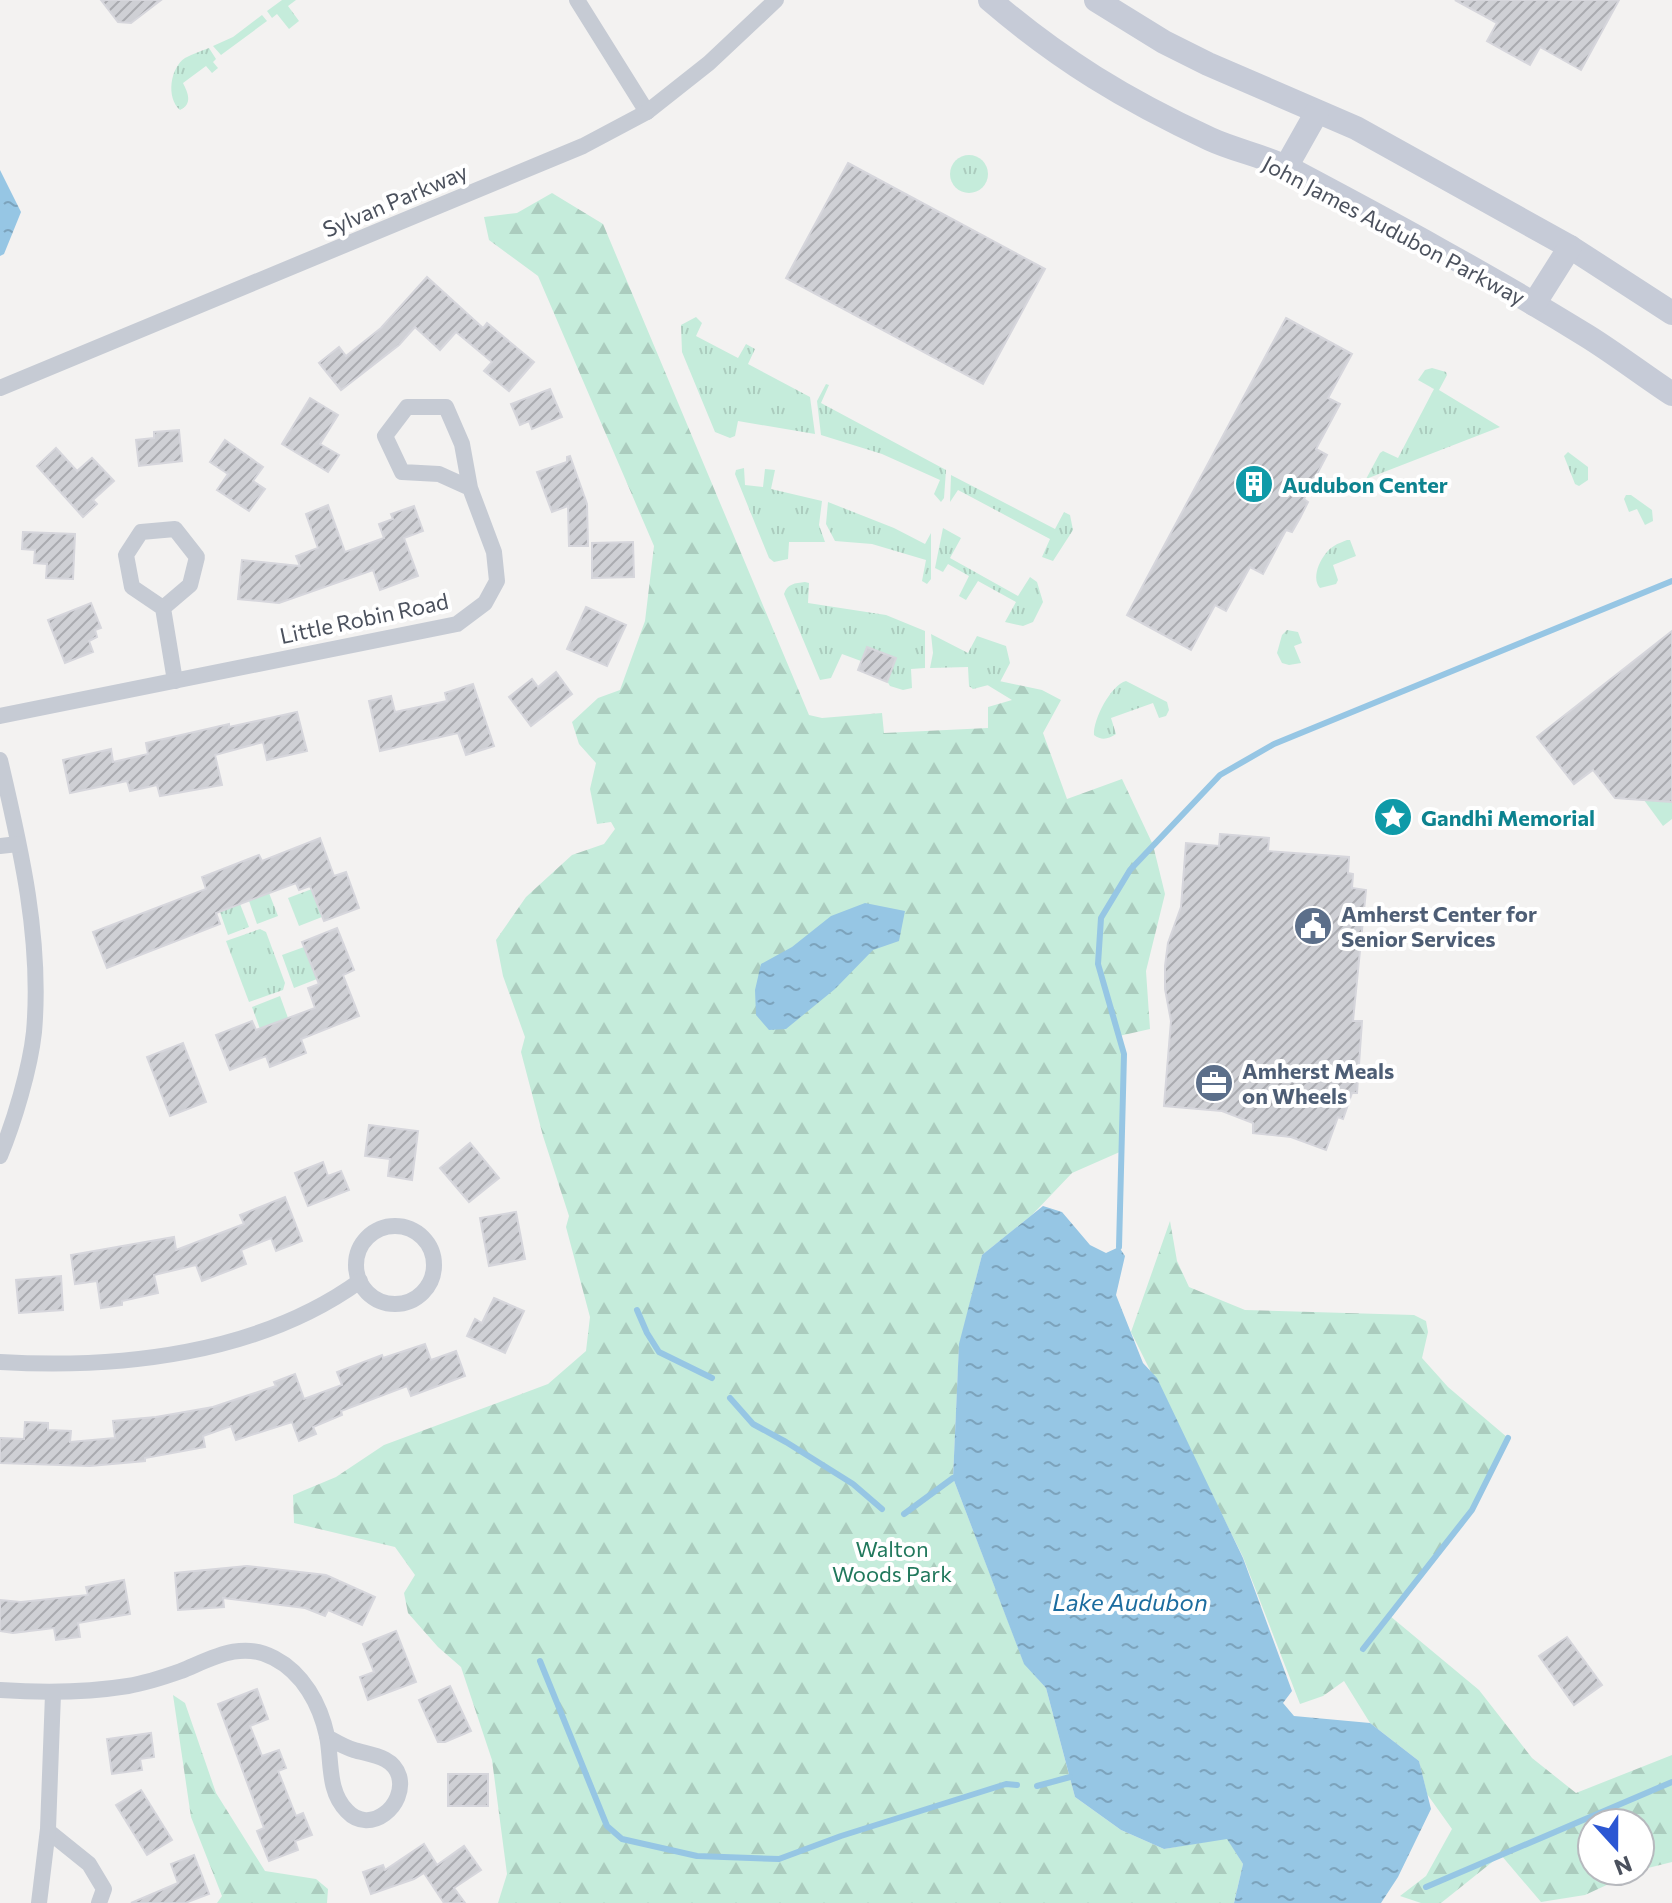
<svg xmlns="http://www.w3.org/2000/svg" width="1672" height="1903" viewBox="0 0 1672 1903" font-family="Commissioner,sans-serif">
<defs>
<pattern id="grass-tufts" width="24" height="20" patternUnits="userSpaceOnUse" patternTransform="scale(2)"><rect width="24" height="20" fill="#c5ecdb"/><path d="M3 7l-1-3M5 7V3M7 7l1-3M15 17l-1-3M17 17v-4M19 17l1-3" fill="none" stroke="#abccbe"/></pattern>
<pattern id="forest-firs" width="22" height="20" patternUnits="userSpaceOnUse" patternTransform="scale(2)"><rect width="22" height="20" fill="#c5ecdb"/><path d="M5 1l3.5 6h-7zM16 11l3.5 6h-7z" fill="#abccbe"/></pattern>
<pattern id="water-ripples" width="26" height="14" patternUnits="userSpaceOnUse" patternTransform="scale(2)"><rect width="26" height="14" fill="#96c6e4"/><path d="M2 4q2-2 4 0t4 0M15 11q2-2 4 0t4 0" fill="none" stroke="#7ca3bc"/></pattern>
<pattern id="building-hatch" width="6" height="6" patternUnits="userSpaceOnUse" patternTransform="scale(2)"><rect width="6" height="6" fill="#cfd0d5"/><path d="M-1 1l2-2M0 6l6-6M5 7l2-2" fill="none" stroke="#aaabb0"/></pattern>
</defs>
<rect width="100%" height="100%" fill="#f3f2f1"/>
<g fill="url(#grass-tufts)">
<path d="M282,0H296L288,6L299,21L289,29L277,14L272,18L267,11Z"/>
<path d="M262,15L267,21L221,55L213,46L233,37Z"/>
<path d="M209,48L216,59L213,62L218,68L212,73L206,66L183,83C188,93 193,104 180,110C166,98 170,68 185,58C192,54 201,51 209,48Z"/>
<circle cx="969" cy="174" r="19"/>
<path d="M696,317L702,323L696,336L738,358L746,344L755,349L748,364L810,397L815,434L738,421L735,436L730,438L715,432L682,352L681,325Z"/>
<path d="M1432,368L1446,372L1447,375L1439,390L1500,427L1366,479L1380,453L1383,451L1398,458L1434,389L1418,380L1425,370Z"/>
<path d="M826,384L829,385L821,403L946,470L944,498L941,502L934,494L940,480L882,454L821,435L817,401Z"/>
<path d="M1568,452L1588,467V480L1579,486L1575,484L1564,456Z"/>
<path d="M744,468L745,485L763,487L765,469L775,470L771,489L822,501L819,525L825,542H789L788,559L774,562L769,558L735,474L736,470Z"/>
<path d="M951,475L1055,529L1064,512L1070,515L1073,530L1053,561L1042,557L1050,539L958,490L950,502Z"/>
<path d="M1626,495H1631L1652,510L1653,521L1645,525L1637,509L1629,512L1624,499Z"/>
<path d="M828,502L894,528L925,544L931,533V579L927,584L922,581L926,560L872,544L835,541L826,524Z"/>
<path d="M943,528L961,538L950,558L1018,596L1030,577L1037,582L1043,602L1033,622L1023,626L1005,622L1016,602L978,581L966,600L959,596L969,576L948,564L943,572L935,568Z"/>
<path d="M1347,540H1350L1356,556L1333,565L1338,580L1336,584L1320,588C1310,577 1322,553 1334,546C1338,543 1343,542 1347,540Z"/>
<path d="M805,582L809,583L808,603L886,615L925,631V668L911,669L912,688L903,690L890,686L887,681L896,658L867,647L861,661L842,654L831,678L820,680L784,594C787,584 795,583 805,582Z"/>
<path d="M1287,630L1298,632L1302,643L1294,646L1301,663L1289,665L1282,663L1277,653L1282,635Z"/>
<path d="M931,634L968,653L977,636L1006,646L1010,663L1000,682L973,689L969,686L968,667L930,668L933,653Z"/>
<path d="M1126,681L1167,702L1169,710L1166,716L1159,718L1153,703L1111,718L1116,734C1108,739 1102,741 1094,735C1093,719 1111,685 1126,681Z"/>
<path d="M1644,800L1672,802V819L1663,826Z"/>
<path d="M312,889L322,917L299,926L288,898Z"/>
<path d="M269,893L278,916L257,924L249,901Z"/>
<path d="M240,904L249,927L228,935L220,912Z"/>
<path d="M260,929L266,932L285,983L283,990L249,1002L226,941Z"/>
<path d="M304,947L317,979L294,988L282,955Z"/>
<path d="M280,996L288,1018L260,1029L252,1007Z"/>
</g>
<g fill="url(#forest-firs)">
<path d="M552,193L603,224L809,715L822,718L882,713L884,733L988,728V707L1012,700L971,675L1042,690L1061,700L1043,733L1067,799L1122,779L1153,845L1165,894L1146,971L1150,1029L1119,1036L1124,1054L1122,1151L1072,1173L1032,1215L982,1255L959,1347L953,1478L1024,1663L1046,1688L1075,1797L1121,1830L1164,1849L1227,1838L1243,1864L1234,1903H498L507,1874L492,1760L461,1667L438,1647L408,1613L404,1593L415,1575L395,1547L294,1523L293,1495L336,1477L384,1445L548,1384L586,1351L590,1317L566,1227L569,1216L543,1136L521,1052L525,1037L503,976L496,940L526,897L572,855L604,844L615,829L611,822L597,824L590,789L596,763L579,744L572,722L598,698L620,690L645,621L654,546L538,276L489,240L484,217L517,213Z"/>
<path d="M1170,1221L1177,1261L1189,1287L1245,1310L1414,1315L1426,1321L1428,1332L1422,1358L1448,1387L1508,1438L1472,1510L1390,1616L1479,1690L1532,1758L1576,1793L1672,1755V1862L1640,1870V1823H1592V1871H1637L1585,1895L1541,1902L1501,1855L1441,1903H1421L1400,1896L1426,1876L1452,1829L1427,1794L1419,1761L1370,1723L1344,1681L1323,1696L1300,1704L1243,1557L1131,1332Z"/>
<path d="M173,1695L185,1703L216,1793L265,1871L316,1879L328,1889L327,1903H217L222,1896L191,1817Z"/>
</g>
<g fill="url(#water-ripples)">
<path d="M0,170L21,212L4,254L0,256Z"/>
<path d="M865,903L905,911L899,941L873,950L835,989L786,1029L769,1030L756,1015L755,990L761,964L792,947L831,916Z"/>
<path d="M1043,1206L1062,1212L1090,1245L1106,1253L1119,1247L1125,1256L1116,1295L1143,1363L1157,1378L1243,1558L1292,1691L1283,1703L1294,1716L1370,1723L1419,1761L1431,1809L1398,1877L1381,1903H1234L1243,1864L1227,1839L1164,1849L1121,1830L1075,1797L1046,1688L1024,1664L953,1478L959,1344L982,1255Z"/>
</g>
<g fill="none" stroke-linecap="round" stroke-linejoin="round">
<g stroke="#96c6e4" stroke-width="6">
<path d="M1119,1247L1124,1054L1098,964L1101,918L1130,870L1220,775L1274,744L1672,581"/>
<path d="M637,1310L647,1333L659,1352L712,1378"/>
<path d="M730,1398L753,1424L786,1442L853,1484L882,1509"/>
<path d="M904,1514L953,1478"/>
<path d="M1363,1649L1472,1510L1508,1438"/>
<path d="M540,1661L607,1826L622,1839L697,1856L779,1859L841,1836L1006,1784L1017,1785"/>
<path d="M1037,1786L1070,1777"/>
<path d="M1426,1887L1672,1782"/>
</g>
</g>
<g fill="url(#building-hatch)" stroke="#d6d6dc" stroke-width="2">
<path d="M101,0H161L131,23L118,22Z"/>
<path d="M1455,0H1619L1581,70L1540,47L1530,65L1487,41L1497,23Z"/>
<path d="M848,163L1045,269L983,384L786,278Z"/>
<path d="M427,277L483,328L487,323L534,362L509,391L484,371L492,362L456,332L440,350L415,327L399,345L341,390L319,363L339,347L346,356L381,328Z"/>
<path d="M1286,318L1352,354L1328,398L1340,404L1316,449L1327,455L1304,499L1308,502L1300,518L1292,532L1286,530L1263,574L1250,567L1226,611L1215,605L1191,650L1127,615Z"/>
<path d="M550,389L562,417L532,429L529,421L520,425L511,404Z"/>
<path d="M310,398L338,415L320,444L339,455L328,472L282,444Z"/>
<path d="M179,430L182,461L139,466L136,440L154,438V432Z"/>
<path d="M225,440L263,467L253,481L265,489L249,511L217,490L228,474L210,462Z"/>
<path d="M56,448L77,471L92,458L114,481L93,500L97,504L83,517L37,466Z"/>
<path d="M570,456L587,504L588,546H569L568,506L552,512L537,472L567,462V457Z"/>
<path d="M328,505L345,552L384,538L379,524L393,519L391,514L414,506L423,531L404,538L418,576L380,590L373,570L279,603L238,599L242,560L300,566L296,556L318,548L306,514Z"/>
<path d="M23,532L75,534L73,579L46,578L47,564L34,563L35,550L22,549Z"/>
<path d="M633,542L634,577L592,578V543Z"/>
<path d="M91,603L101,628L95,630L97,637L89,641L93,652L65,663L48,620Z"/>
<path d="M586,607L626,625L607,666L567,649Z"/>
<path d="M1672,631V802L1615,798L1593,770L1574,784L1537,737Z"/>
<path d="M867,647L896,658L887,682L858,670Z"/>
<path d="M556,672L572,694L531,726L509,697L532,679L538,687Z"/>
<path d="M473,684L494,746L466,755L458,733L380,751L369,701L391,696L395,712L447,701L445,693Z"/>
<path d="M297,712L307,751L267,760L263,742L215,755L222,785L160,796L157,785L130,791L127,781L70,793L63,760L111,749L113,762L148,754L146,743L229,724V727Z"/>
<path d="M1220,834L1269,838L1268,851L1349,857L1348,873L1353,874L1352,888L1366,890L1353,1021H1362L1357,1093H1352L1343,1119L1338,1117L1326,1150L1291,1137L1253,1133V1123L1222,1111L1164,1106L1171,1021L1165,989V966L1168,943L1181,907L1186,843L1219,846Z"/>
<path d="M320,838L334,876L346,872L359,908L324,921L310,886L299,890L296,883L216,913L220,924L107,968L93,932L206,889L202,877L259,855L262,861Z"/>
<path d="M337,928L354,970L343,975L359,1016L301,1039L306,1053L270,1067L266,1056L230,1070L216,1035L252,1021L256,1030L315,1008L308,988L319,984L302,942Z"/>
<path d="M183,1043L206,1102L170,1116L147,1057Z"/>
<path d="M369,1125L418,1131L412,1180L388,1176L390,1159L365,1156Z"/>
<path d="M470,1143L499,1178L469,1202L440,1168Z"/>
<path d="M323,1162L328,1176L341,1171L349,1190L308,1206L295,1173Z"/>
<path d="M285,1197L302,1241L276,1251L271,1238L241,1250L246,1264L202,1281L196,1265L154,1275L158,1293L122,1301V1305L101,1308L97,1281L75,1284L71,1255L174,1237L176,1250L244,1224L240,1215Z"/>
<path d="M516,1212L525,1259L489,1266L480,1218Z"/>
<path d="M61,1276L63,1310L19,1313L16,1280Z"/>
<path d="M494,1298L524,1311L505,1353L467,1336L475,1319L482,1323Z"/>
<path d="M425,1344L431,1360L456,1351L465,1376L411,1396L407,1386L341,1411L342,1415L313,1427L316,1434L299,1441L292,1422L236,1440L231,1426L203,1436L205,1447L145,1458V1461L90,1466L0,1463V1438L24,1439L25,1422L48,1423V1430L71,1431L70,1442L115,1438L113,1421L156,1417L213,1407L276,1386L274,1382L295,1374L304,1399L342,1385L337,1372L382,1355L383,1358Z"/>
<path d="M247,1566L326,1575L375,1597L362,1625L328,1610L325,1616L305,1608L223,1598L224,1607L178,1610L175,1573Z"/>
<path d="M124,1580L130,1614L78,1623L80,1637L56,1640L54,1628L13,1633L0,1631V1600L21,1602L88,1595L86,1587Z"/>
<path d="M396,1631L416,1682L368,1700L360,1677L374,1672L363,1644Z"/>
<path d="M1567,1637L1602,1685L1574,1705L1539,1656Z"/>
<path d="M450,1686L471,1731L445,1742H438L419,1700Z"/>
<path d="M257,1689L268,1719L250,1726L262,1756L279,1750L286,1768L278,1771L296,1816L303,1813L312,1835L295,1841L298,1850L269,1861L257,1831L264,1828L218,1704Z"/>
<path d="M151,1733L154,1757L140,1759L142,1770L112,1774L107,1739Z"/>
<rect x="448" y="1774" width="40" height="32"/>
<path d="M141,1790L172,1840L147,1855L116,1805Z"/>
<path d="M424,1844L437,1865L464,1846L481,1870L454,1888L465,1903H444L424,1873L414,1879L371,1894L363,1872L383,1865L385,1870Z"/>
<path d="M194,1855L209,1894L185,1903H131L178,1883L171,1864Z"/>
</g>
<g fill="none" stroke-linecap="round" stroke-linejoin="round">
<g stroke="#c6cbd4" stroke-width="16">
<path d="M577,0L647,112"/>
<path d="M0,388L583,146L647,112L709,63L776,0"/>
<path d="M163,608L190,585L197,557L175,529L141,532L126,555L132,587L163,608L175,681"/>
<path d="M0,716L457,624L485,603L497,581L494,552L470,488L462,444L446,407H407L385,436L402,472L439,474L470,488"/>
<path d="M0,760C21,849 42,940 34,1032C30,1069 14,1122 0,1156"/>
<path d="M0,846L18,844"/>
<circle cx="395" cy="1265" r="39"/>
<path d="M0,1362C121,1369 259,1354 360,1281"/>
<path d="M0,1690C44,1693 84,1693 128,1686C146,1683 164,1677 181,1671C211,1659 241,1640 274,1658C303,1673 320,1704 327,1736C332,1761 327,1791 347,1811C370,1836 407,1805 399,1776C393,1756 371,1755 354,1750C344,1747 336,1742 327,1737"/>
<path d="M48,1831L89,1864L104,1889L99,1903"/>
<path d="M39,1903L48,1829L53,1694"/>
</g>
<g stroke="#c6cbd7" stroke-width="24">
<path d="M990,0C1060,60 1126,100 1210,139C1236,151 1265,156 1290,169C1390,222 1490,276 1587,336C1616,354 1643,375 1672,394"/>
<path d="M1096,0L1164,42L1208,64L1356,128L1570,247L1672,313"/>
<path d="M1286,167L1317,112"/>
<path d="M1534,304L1570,247"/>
</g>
</g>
<defs>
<g id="building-disc" transform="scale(2)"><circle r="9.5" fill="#0f9aa8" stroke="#fff"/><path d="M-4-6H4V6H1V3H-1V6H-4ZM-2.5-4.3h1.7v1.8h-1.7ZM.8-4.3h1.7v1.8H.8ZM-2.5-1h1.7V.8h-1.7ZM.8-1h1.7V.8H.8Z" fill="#fff"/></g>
<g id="sight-disc" transform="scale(2)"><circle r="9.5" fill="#0f9aa8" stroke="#fff"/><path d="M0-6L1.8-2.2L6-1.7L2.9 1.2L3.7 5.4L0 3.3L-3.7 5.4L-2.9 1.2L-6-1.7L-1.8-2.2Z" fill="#fff"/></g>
<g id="civic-disc" transform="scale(2)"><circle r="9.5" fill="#5c6f8a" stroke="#fff"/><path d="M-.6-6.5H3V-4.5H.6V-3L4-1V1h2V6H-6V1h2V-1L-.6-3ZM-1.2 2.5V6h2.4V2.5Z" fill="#fff"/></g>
<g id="office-disc" transform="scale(2)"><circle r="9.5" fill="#5c6f8a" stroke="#fff"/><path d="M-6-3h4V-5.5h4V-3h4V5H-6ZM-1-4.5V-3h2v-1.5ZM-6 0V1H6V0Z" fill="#fff"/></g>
</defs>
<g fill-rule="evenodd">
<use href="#building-disc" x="1254" y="484"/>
<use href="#sight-disc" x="1393" y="817"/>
<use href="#civic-disc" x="1313" y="926"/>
<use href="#office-disc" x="1214" y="1083"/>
</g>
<g text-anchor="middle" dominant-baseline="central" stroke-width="8" stroke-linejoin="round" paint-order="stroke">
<g font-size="22" fill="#4b515d" stroke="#fff">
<text transform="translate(395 200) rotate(-23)">Sylvan Parkway</text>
<text transform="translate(1394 230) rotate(28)">John James Audubon Parkway</text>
<text transform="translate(364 618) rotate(-12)">Little Robin Road</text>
</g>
<g font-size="22" font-weight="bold" fill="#0d838f" stroke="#fff" text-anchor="start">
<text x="1282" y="484">Audubon Center</text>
<text x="1421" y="817">Gandhi Memorial</text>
</g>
<g font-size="22" font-weight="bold" fill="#4e5e75" stroke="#fff" text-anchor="start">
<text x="1341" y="913">Amherst Center for<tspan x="1341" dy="25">Senior Services</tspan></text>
<text x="1242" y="1070">Amherst Meals<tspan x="1242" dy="25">on Wheels</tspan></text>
</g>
<g font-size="22" fill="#21785c" stroke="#fff">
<text x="892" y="1548">Walton<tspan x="892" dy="25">Woods Park</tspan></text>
</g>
<g font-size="24" font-style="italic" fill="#1b6c9f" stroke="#fff">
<text x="1130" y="1601">Lake Audubon</text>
</g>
</g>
<g transform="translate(1616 1847) rotate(159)"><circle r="38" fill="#ffffff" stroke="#b7b9be" stroke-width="2"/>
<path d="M0-6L14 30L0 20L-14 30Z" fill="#2c57d3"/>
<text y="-12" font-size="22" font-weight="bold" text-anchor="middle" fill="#4b515d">N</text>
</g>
</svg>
